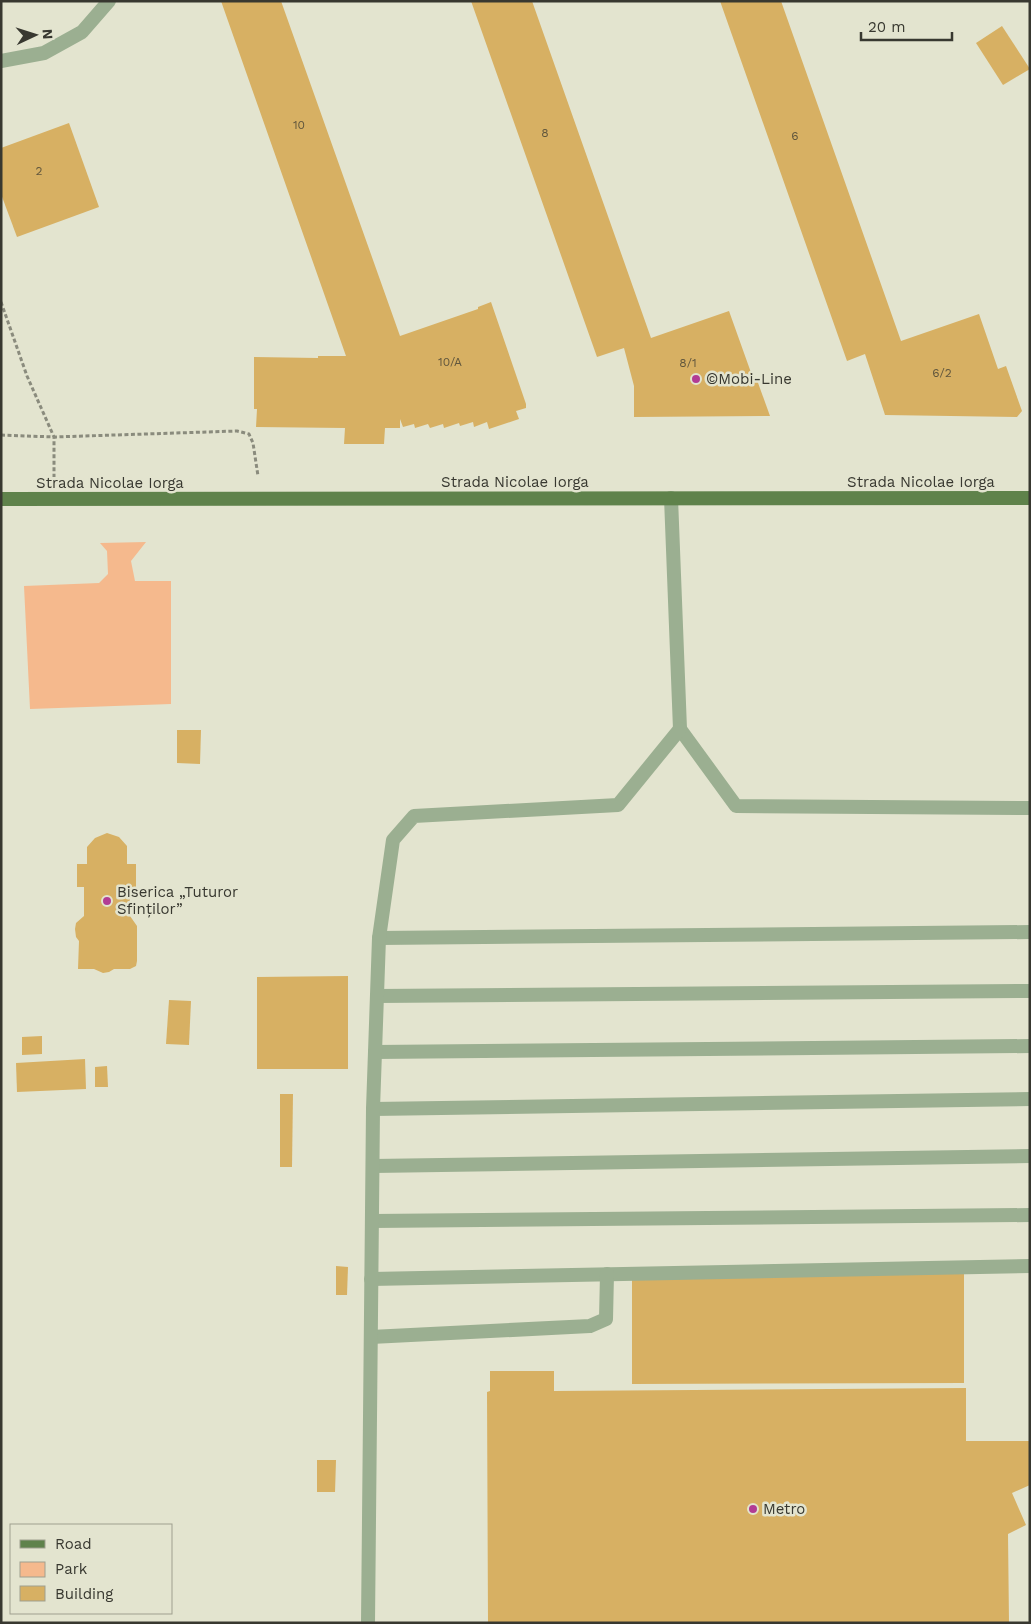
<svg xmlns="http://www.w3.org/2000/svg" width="1031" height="1624" viewBox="0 0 1031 1624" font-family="'Work Sans',sans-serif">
<rect width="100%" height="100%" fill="#e3e4cf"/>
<path fill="#f5b98d" d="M146,542L131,561L135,581H171V704L30,709L24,586L99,583L108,574L107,551L100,543Z"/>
<g fill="#d7b063">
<path d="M221,1H281L400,336L478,309V307L491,302L526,404V408L516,411L519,419L489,429L487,422L474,427L473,422L460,426L459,423L444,428L443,424L430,428L428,424L415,428L414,424L403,427L400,419V428H385L384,444H344L345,428L256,427L257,409H254V357L318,358V356H346Z"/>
<path d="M471,1H532L651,338L729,311L754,381L757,380L770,416L634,417V386L624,348L597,357Z"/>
<path d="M720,1H781L901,341L979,314L998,369L1006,366L1022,411L1017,417L885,415L865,354L847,361Z"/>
<path d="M1002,26L1030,69L1003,85L976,43Z"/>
<path d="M69,123L99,207L17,237L1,194V148Z"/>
<path d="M177,730H201L200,764L177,763Z"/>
<path d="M107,833L119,837L127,846V864H136V887H130V916L137,926V961L136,966L130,969H114L109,972L103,973L94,969H78L79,941L76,937L75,929L76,923L84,916V887H77V864H87V847L95,838Z"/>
<path d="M348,976V1069H257V977Z"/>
<path d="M169,1000L191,1001L189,1045L166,1044Z"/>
<path d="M42,1036V1054L22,1055V1037Z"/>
<path d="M85,1059L86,1089L17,1092L16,1063Z"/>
<path d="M107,1066L108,1087H95V1067Z"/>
<path d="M280,1094H293L292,1167H280Z"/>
<path d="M336,1266L348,1267L347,1295H336Z"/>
<path d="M964,1273V1383L632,1384V1274Z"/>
<path d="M490,1371H554V1391L966,1388V1441H1030V1485L1012,1493L1026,1525L1008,1534L1009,1623H488L487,1392L490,1391Z"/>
<path d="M317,1460H336L335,1492H317Z"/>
</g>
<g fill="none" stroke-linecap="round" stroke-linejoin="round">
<g stroke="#8a8b7d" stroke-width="3" stroke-dasharray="4 2.5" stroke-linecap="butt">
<path d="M1,302L27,376L54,437V477"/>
<path d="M1,435L54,437L237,431L249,434L253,443L258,476"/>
</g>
<g stroke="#9baf91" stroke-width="14">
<path d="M671,498L680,729L736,806L1030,808"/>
<path d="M379,938L1030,932"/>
<path d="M377,996L1030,991"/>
<path d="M375,1052L1030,1046"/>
<path d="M373,1109L1030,1099"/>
<path d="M373,1166L1030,1156"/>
<path d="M372,1221L1030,1215"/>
<path d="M371,1279L1030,1266"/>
<path d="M371,1337L590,1326L606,1319L607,1274"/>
<path d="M368,1623L373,1109L379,938L393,840L414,816L618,805L680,729"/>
</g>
<path stroke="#9baf91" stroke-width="14" d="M1,61L44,53L82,32L109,1"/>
<path stroke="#5f824b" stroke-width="14" d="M1,499L1030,498"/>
</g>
<g fill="#b23c94" stroke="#e3e4cf" stroke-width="2">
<circle cx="696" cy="379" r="5"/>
<circle cx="107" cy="901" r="5"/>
<circle cx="753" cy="1509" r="5"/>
</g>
<g text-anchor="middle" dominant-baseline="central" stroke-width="5" stroke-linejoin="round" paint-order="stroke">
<g font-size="12" fill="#60563d">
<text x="299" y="125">10</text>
<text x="545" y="133">8</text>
<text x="795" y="136">6</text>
<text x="39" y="171">2</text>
<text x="450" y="362">10/A</text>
<text x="688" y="363">8/1</text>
<text x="942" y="373">6/2</text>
</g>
<g font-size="15" fill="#383830" stroke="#e3e4cf" text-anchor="start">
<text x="706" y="379">©Mobi-Line</text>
<text x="117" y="892">Biserica „Tuturor<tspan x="117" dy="17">Sfinților”</tspan></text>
<text x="763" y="1509">Metro</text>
</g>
<g font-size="15" fill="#383830" stroke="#e3e4cf">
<text x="515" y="482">Strada Nicolae Iorga</text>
<text x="921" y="482">Strada Nicolae Iorga</text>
<text x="110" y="483">Strada Nicolae Iorga</text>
</g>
</g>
<rect width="1031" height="1624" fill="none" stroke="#383830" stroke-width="5"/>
<rect x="10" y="1524" width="162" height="90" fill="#e3e4cf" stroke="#9f9f8f"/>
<rect x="20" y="1540" width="25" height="8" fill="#5f824b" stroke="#9f9f8f"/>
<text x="55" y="1549" font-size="15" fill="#383830">Road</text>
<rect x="20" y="1562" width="25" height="15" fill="#f5b98d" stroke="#9f9f8f"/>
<text x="55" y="1574" font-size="15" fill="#383830">Park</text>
<rect x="20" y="1586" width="25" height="15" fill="#d7b063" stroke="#9f9f8f"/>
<text x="55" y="1599" font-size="15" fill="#383830">Building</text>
<g transform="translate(35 35) rotate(86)" stroke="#e3e4cf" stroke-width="4" paint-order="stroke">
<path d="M0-4L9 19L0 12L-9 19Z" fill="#383830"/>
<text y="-8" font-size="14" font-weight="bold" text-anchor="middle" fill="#383830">N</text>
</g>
<path d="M861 32v8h91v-8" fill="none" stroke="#383830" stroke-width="2.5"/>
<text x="868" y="32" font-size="15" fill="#383830" stroke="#e3e4cf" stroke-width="4" paint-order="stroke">20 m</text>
</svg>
